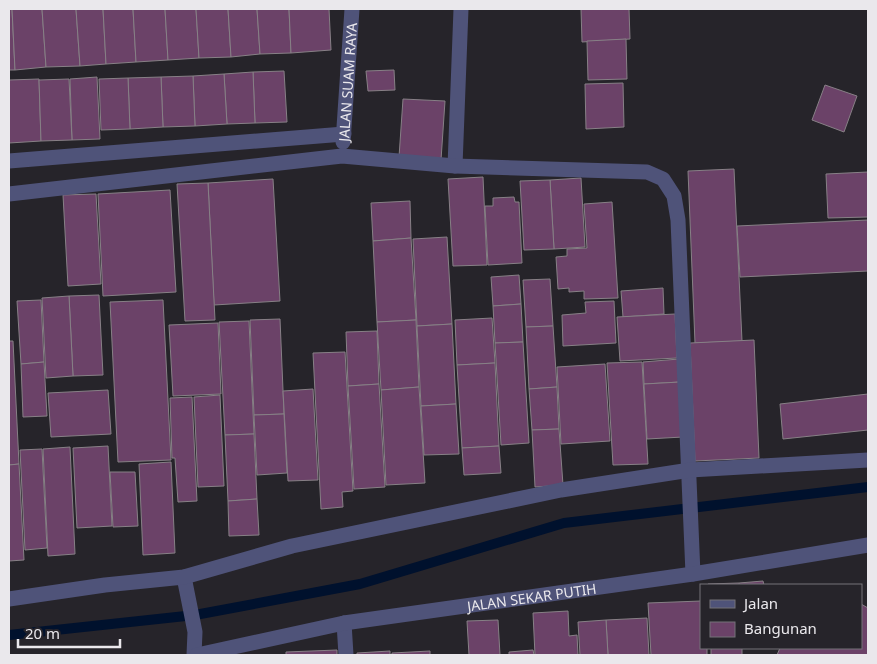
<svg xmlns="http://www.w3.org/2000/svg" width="877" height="664" viewBox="0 0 877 664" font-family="'Noto Sans',sans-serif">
<rect width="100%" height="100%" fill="#26242a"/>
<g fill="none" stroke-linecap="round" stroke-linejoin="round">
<path stroke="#00112d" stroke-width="10" d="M9,635L195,615L360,584L564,523L868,487"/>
</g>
<g fill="#6b4268" stroke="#878086">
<path d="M9,9H12L15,70H9Z"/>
<path d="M12,9H42L46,67L15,70Z"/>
<path d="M42,9H76L80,66L46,67Z"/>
<path d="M76,9H103L106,64L80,66Z"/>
<path d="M103,9H133L136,62L106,64Z"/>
<path d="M133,9H165L168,60L136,62Z"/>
<path d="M165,9H196L199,58L168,60Z"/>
<path d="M196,9H228L231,57L199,58Z"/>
<path d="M228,9H257L260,54L231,57Z"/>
<path d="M257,9H289L291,53L260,54Z"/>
<path d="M289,9H329L331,50L291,53Z"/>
<path d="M581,9H629L630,39L582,42Z"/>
<path d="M626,39L627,79L588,80L587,41Z"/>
<path d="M394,70L395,90L368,91L366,71Z"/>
<path d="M284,71L287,122L255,123L253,72Z"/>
<path d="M253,72L255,123L227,124L224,74Z"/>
<path d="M224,74L227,124L195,126L193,76Z"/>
<path d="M193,76L195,126L163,127L161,77Z"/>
<path d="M97,77L100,139L72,140L70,79Z"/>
<path d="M161,77L163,127L130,129L128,78Z"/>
<path d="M128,78L130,129L101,130L99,79Z"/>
<path d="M39,79L41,141L9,143V80Z"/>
<path d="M69,79L72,140L41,141L39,80Z"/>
<path d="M623,83L624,127L586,129L585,84Z"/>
<path d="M825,85L857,96L844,132L812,120Z"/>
<path d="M403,99L445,101L441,160L399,157Z"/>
<path d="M734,169L742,341L695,343L688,171Z"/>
<path d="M868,172V217L828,218L826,174Z"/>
<path d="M483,177L487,265L453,266L448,179Z"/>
<path d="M581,178L585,247L554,249L550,180Z"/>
<path d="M273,179L280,301L214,305L208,183Z"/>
<path d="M550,180L554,249L524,250L520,181Z"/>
<path d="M208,183L215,320L185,321L177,184Z"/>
<path d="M170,190L176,292L103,296L98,194Z"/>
<path d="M96,194L101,284L68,286L63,195Z"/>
<path d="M514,197L515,202H519L522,263L488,265L485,206H493V198Z"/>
<path d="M410,201L411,238L373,241L371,203Z"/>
<path d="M612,202L618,298L584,299V291L569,292V288L558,289L556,257L567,256V249L587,248L584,204Z"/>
<path d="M868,220V271L740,277L737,226Z"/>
<path d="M447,237L452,324L417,326L413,239Z"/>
<path d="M411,238L416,320L377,322L373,241Z"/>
<path d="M519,275L521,304L493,306L491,277Z"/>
<path d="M550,279L553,326L526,327L523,280Z"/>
<path d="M663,288L664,314L623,317L621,291Z"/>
<path d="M99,295L103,375L73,376L69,296Z"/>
<path d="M69,296L73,376L46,378L42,298Z"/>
<path d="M41,300L44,362L21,364L17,301Z"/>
<path d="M163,300L171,460L118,462L110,302Z"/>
<path d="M614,301L616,343L563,346L562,315L586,313L585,302Z"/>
<path d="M521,304L523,342L495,343L493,306Z"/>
<path d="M675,314L677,358L620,361L617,317Z"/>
<path d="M492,318L495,363L457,365L455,320Z"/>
<path d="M280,319L284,414L254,415L250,320Z"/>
<path d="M416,320L419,387L381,390L377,322Z"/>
<path d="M249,321L254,434L225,435L219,322Z"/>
<path d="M218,323L221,394L173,396L169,325Z"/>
<path d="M452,324L456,404L421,406L417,326Z"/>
<path d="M553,326L557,387L529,389L526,327Z"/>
<path d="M377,331L379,384L348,386L346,332Z"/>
<path d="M754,340L759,458L695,461L690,343Z"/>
<path d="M9,341H13L19,464L9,465Z"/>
<path d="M523,342L529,443L501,445L495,343Z"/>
<path d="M345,352L353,491L342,492L343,507L321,509L313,353Z"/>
<path d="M679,359L680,382L644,384L643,362Z"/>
<path d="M44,362L47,416L23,417L21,364Z"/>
<path d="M642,362L648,464L613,465L607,363Z"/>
<path d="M495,363L499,446L462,448L457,365Z"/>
<path d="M605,364L610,441L561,444L557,367Z"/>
<path d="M680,382L683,437L647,439L644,384Z"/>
<path d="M379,384L385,487L354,489L348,386Z"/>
<path d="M419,387L425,483L386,485L381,390Z"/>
<path d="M557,387L559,429L532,430L529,389Z"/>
<path d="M313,389L318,480L288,481L283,391Z"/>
<path d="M108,390L111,434L51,437L48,393Z"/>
<path d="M868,394V430L783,439L780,404Z"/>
<path d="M220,395L224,486L198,487L194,397Z"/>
<path d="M192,397L197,501L178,502L175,458H172L170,398Z"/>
<path d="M456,404L459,454L424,455L421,406Z"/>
<path d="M284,414L287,473L257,475L254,415Z"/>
<path d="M559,429L563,485L535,487L532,430Z"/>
<path d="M254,434L257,499L228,501L225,435Z"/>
<path d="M108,446L112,526L77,528L73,448Z"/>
<path d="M499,446L501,473L464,475L462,448Z"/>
<path d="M70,447L75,554L48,556L43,449Z"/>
<path d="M42,449L47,548L25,550L20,450Z"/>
<path d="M171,462L175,553L143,555L139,464Z"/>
<path d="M19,464L24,560L9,561V465Z"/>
<path d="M110,472H135L138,526L113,527Z"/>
<path d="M257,499L259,535L229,536L228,501Z"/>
<path d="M763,581L764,585H739V583Z"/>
<path d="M739,583V585H708V584Z"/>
<path d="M701,601V648H707V655H651L648,603Z"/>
<path d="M861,604L868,608V655H777L780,648H861Z"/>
<path d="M568,611L569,636L577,635L578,655H535L533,613Z"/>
<path d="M647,618L649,655H608L606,620Z"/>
<path d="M498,620L500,655H469L467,621Z"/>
<path d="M606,620L608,655H580L578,622Z"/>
<rect x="711" y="648" width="31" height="7"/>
<path d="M337,650V655H286V652Z"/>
<path d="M533,650L534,655H509V652Z"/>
<path d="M390,651V655H357V653Z"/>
<path d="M430,651V655H392V653Z"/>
</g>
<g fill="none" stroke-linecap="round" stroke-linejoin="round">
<g stroke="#4f5379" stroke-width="15">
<path id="s1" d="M343,142L352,9"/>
<path d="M9,161L344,134"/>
<path d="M455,166L461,9"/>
<path d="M9,194L342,156L455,166L647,172L663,179L674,196L678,220L693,574"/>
<path d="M184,577L195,632L194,655"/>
<path d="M9,599L105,585L184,577L292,546L561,490L690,470L868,460"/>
<path d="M344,623L346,655"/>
</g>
<path stroke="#4f5379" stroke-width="15" id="s2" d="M197,655L344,623L693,574L868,545"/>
</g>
<g text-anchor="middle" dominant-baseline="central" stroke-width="4" stroke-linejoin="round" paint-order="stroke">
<g font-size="14" fill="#eae8ec" stroke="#26242a">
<text stroke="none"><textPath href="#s1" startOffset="60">JALAN SUAM RAYA</textPath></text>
<text stroke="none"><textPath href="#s2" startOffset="340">JALAN SEKAR PUTIH</textPath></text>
</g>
</g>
<rect width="877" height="664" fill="none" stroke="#eae8ec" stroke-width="20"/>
<rect x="700" y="584" width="162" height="65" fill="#26242a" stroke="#747278"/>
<rect x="710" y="600" width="25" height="8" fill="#4f5379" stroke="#747278"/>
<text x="744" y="609" font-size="15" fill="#eae8ec">Jalan</text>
<rect x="710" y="622" width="25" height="15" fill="#6b4268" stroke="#747278"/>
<text x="744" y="634" font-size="15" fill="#eae8ec">Bangunan</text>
<path d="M18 639v8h102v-8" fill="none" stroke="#eae8ec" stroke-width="2.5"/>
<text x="25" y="639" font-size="15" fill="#eae8ec" stroke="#26242a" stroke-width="4" paint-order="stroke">20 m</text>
</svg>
